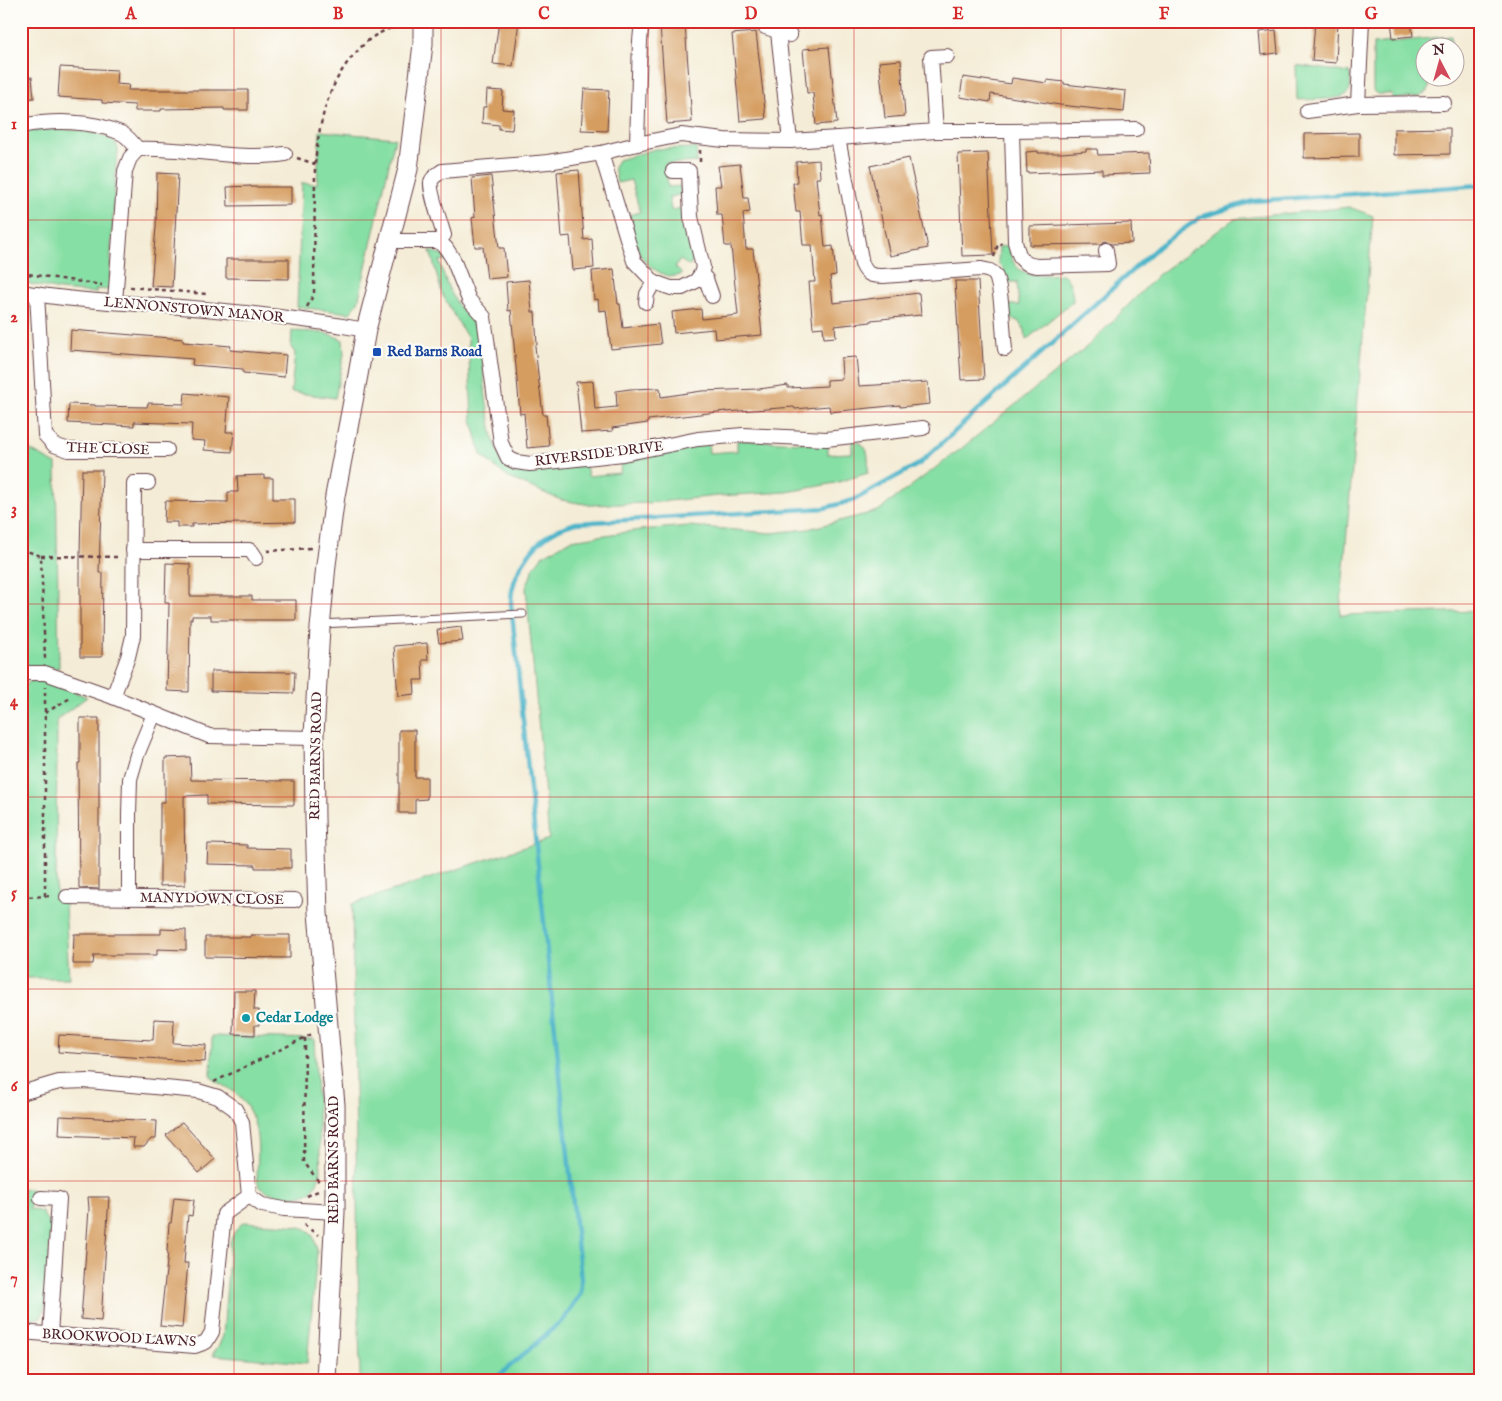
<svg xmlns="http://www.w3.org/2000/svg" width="1502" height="1401" viewBox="0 0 1502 1401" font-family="'IM FELL English',serif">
<rect width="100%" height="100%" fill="#fdfcf7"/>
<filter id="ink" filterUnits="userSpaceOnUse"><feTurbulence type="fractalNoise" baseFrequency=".02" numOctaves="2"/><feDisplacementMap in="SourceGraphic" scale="10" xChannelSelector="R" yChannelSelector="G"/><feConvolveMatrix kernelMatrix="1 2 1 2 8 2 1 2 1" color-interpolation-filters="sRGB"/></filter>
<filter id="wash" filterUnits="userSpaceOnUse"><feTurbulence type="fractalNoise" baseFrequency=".0096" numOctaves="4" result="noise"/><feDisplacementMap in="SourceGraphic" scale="20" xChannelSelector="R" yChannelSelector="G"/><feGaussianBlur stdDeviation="1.12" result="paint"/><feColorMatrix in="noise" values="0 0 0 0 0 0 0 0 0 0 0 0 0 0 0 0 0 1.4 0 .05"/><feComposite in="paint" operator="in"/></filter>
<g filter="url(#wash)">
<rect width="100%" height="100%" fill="#f4ecd6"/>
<g fill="#86dfa4" stroke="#687f68">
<path d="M1451,36V47L1424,48V78H1452V82H1430L1428,91L1419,97L1392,99V94H1377L1373,91V44Z"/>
<path d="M1296,65L1350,73C1350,79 1352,89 1348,93C1342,101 1308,99 1297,100Z"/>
<path d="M59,129C72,130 108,132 116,144C120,150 117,158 116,164L109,290L96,289V293L60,290L21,282V132Z"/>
<path d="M320,131L395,138L358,302L350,313L297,307L302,183L317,184Z"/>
<path d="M696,148L697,162L666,164L668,187L681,186L680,195L669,197L671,210L682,208L693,260L690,266L680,260L675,267L682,274C668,282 646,266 640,254C634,242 632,228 629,215L640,212L631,180L617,183L614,167L618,160L655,149Z"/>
<path d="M1349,207L1373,216L1340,615L1481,611V1380H360L352,904L549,839L526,588L534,567L542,556L571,540L640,530L689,526L771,533L808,529L878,511L962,448L1090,344L1158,275L1234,219Z"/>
<path d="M1009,246C1013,280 1035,275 1063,274C1071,282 1072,289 1073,301L1026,340L1025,330L1018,321L1012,319L1007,312L1006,305H1019L1017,282H1005L1003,268L998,263L999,247Z"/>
<path d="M430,250L445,257L446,260L439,261L448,287L458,305L471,320L476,317L479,323L486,398L493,438L502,462L516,469L532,470L586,465L588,476L620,473L621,463L624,460L708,441L709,453L737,451V440L828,444V454L852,453V441C871,444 868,457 868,473L835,483L787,492L718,496L648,503L591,505L561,500L507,477L481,455L472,419L468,339L442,294Z"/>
<path d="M292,331C310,332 327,331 343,340L344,354L335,398L291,392L295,353L291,347Z"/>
<path d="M21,448L28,449L56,464L59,668L21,666Z"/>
<path d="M30,681L50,682L87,697L57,719L56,891L65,904L69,978H21V757H25L21,689Z"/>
<path d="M212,1036L314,1039L321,1171C319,1178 317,1187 310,1192C297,1200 271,1196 260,1187L257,1180C258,1147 262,1116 234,1092C227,1086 218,1083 211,1077Z"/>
<path d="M23,1189H32L30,1209L42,1212L47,1221H52L45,1306L41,1318H35C31,1322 27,1324 21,1323V1211Z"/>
<path d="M244,1222C260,1224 293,1223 306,1229C315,1234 316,1244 317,1253L307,1363L212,1355L219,1345L223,1336L230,1243C233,1234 236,1228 244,1222Z"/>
</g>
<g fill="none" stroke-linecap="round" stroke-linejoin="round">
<path stroke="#4bb4c9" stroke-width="4.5" d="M494,1380L565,1318L581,1293V1280L511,604C510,576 532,542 557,530C563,527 570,525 576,523L825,508L854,500L919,464L1159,246L1201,217L1253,201L1481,185"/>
</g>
<g id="blocks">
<g fill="#d59d60">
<path d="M499,21H519L513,66L493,64Z"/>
<path d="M1315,21H1338L1336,63L1312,61Z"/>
<path d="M1391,21H1411L1413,36L1393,38Z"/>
<path d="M685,24L692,122L667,124L660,25Z"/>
<path d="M1276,30L1278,53L1261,55L1259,32Z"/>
<path d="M756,32L766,119L740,121L732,34Z"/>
<path d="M829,47L837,123L816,125L813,93H807L803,49Z"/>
<path d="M901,60L905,116L885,118L879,62Z"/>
<path d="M60,67L117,70L116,84L129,85L128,90H248V110H224V108L161,109V111H135V105L102,103V100L58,97Z"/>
<path d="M32,77L34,98L21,99V78Z"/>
<path d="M963,77L1011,84L1012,78L1047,83V80L1064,82V84L1126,91L1124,112L1060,105L991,94L990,102L960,97Z"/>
<path d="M584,89L609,90L607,131L581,130Z"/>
<path d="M487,90L503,91L502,109L514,110L512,130L499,129V125L482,123L483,107H486Z"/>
<path d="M1450,128V154L1394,155V129Z"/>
<path d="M1359,133V157L1304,158V134Z"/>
<path d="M1086,149H1097L1098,155L1149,153L1150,173L1102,175V170L1027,173L1026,152L1038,151V153H1062L1086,151Z"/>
<path d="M988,153L993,255L962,256L958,154Z"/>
<path d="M909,158L928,248L890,256L870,166Z"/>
<path d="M819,160L820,178H816L820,215L822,214L825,247L833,246L836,275L830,276L833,303L919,293L921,315L871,320V322L835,326L836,337L824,338L823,327L813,328L809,282H815L812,245H803L800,212H796L793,183H797L796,162Z"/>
<path d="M740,164L744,198H748L750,212L743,213L746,249H753L762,335L715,339L714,329L674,333L672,312L701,309L702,319L738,315L731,246H725L722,215H717L715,186H721L718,166Z"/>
<path d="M579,170L584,240L592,239L594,268L573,270L570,236L562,237L557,172Z"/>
<path d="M157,173L178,174L172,287L151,286L156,227Z"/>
<path d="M491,176L499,248H504L507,277L487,279L483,247H475L472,218L475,217L472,178Z"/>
<path d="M251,186V187H291V205L228,206L227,187Z"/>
<path d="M1131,223L1132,243L1112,244L1105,241L1100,244L1030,245V226Z"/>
<path d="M226,259H289V279L226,278Z"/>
<path d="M614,269L618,304H620L623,328L658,324L661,344L611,349L606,310L599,311L598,299L594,300L592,271Z"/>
<path d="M529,280L532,312H535L537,345L535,346L539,383L543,415H546L549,446L527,448L524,413L520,414L511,310L508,311L506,282Z"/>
<path d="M955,281H978L984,379L961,380Z"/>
<path d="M71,330L183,339V342L231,346L230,350L286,355L284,377L243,373V369L192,365L193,359L70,350Z"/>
<path d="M856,357L859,386L928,382L930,404L900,407V405L830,412L829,406L795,409L794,407L726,412V411L648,420V423L612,428L613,431L581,433L576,382L593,381L595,409L617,407L616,391L630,389L660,388L661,397L702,391L759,389L788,385V388L827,386V380L842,379L841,358Z"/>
<path d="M185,393L229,397L226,432H234L232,452L204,450L205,441L191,440L192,424L134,422V426L68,423L69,404L95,405V406L147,407L148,403L184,404Z"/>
<path d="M82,470H102L99,573H103L102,657H80V553Z"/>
<path d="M264,475V478H273V499H295V522L192,524V527H177V522H164L165,501L228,502V492H238L237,476Z"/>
<path d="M166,563L190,564V596H252V600H296V620H211V616H192V619H190L189,692L167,691L169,603H165Z"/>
<path d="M461,627L463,641L439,643L437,630Z"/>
<path d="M427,643L428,660H422L423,680H414L415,694L398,696L394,646Z"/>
<path d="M211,671L295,672L294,693L211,691Z"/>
<path d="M80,718H99V889L79,888L78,763H80Z"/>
<path d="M399,730H415V777H427V799L415,800V813H399Z"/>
<path d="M190,757L191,780L294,781V805L207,804V795L184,796L185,885L160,886V802H165V758Z"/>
<path d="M208,844L247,845V848L291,849V868H255V865L207,864Z"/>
<path d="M161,929L186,930V950L157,949V955H94L93,964H73L74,934H161Z"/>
<path d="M251,935H290V958L205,957V937H251Z"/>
<path d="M234,991H255L254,1010H259V1025H255V1035L233,1034Z"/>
<path d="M154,1019L174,1020L173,1043L206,1045L205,1062L58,1052L59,1035L153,1040Z"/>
<path d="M60,1116L157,1121L156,1139H151L144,1147H133L134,1138L59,1135Z"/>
<path d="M182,1122L215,1159L199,1173L166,1135Z"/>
<path d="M88,1197H109L101,1321L81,1319L89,1209Z"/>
<path d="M174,1198L194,1200L192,1216L188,1215L184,1263H188L182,1328L160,1326L168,1252L167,1251L169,1223H171Z"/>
</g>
</g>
</g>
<g filter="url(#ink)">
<use href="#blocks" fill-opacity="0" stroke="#643e45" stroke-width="1"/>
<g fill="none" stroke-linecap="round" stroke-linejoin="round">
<g stroke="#643e45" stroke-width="9">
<path id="lane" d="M321,624L523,614"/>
</g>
<g stroke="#643e45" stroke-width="16">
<g id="street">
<path d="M765,27L790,35"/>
<path d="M1358,104L1444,103"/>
<path d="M1307,111L1358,104L1362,21"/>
<path d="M21,126C53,120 91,120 121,133C128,136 133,144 138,149"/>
<path d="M936,131H1012L1015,242C1019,256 1020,264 1037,266L1108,264L1106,250"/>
<path d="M1012,131L1136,129"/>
<path d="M838,138L936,131L931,57L947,56"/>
<path d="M790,141L838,138L862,264C867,275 871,276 883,276L981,269C987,270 991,270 995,275C1002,285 1003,334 1005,349"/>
<path d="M637,144L681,135L724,140L790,141L778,32"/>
<path d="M601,153L637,144L640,41L642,21"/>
<path d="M390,241H438L446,248L453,259L469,300L484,317L501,443L508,458L516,462L530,464L623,454L698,439L743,435L826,439L923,428"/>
<path d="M438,241L444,235C441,225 429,189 431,182C432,177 438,174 442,171L548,162L601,153L634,261L654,282L671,288H682L696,281L701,274L703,267L691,217L689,171H673"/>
<path d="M701,274L706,279L712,296"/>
<path d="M21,292C74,301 128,303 181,307C243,312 305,319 366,330"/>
<path d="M37,294L45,435L54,445L69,450H167"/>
<path d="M115,302L125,171L130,158L138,149C187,147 237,161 285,154"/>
<path d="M646,302L647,294L654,282"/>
<path d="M133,550H249L252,552L256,558"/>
<path d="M21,673H45L113,697L209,736L314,738"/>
<path d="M113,697L128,657L133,636L134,483H148"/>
<path d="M67,897L295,900"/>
<path d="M129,898V814L130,779L137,755L154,714"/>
<path d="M21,1093L59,1082L88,1081L198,1091L218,1097L235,1109L242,1122L249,1196L262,1205L284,1209L335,1212"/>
<path d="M41,1198L59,1199L50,1335"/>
<path d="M21,1332L195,1346L206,1342L212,1332L224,1214L249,1196"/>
</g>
</g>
<g stroke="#643e45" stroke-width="21">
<path id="secondary" d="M326,1380L335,1212V1105L318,913L315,818L314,735L320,628L326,565L335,496L358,375L366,330L408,169L423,44V21"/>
</g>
<g stroke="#643e45" stroke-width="2.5" stroke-dasharray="4 4" stroke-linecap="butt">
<path d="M297,158L315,164L314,294L307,307"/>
<path d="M700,162V150"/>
<path d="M315,164C319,125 326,88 352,57C360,48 368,39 378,34C387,29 397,26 406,22"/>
<path d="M994,257L998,244H1002"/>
<path d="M21,273L102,285"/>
<path d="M130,287L207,294"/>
<path d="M21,549L41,556L45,659"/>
<path d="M267,551L312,548"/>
<path d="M41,556L119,557"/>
<path d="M45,713L72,697"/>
<path d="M45,896V687"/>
<path d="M21,897L53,896"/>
<path d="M305,1038L304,1162L319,1182"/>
<path d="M214,1082L312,1034"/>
<path d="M307,1196L318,1191"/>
<path d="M304,1225L318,1235"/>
</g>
<use href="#lane" stroke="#fff" stroke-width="7"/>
<use href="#street" stroke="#fff" stroke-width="14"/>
<use href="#secondary" stroke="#fff" stroke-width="19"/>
</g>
</g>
<path fill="none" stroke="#d62828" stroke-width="1" stroke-opacity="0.55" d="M234,21V1380M441,21V1380M648,21V1380M854,21V1380M1061,21V1380M1268,21V1380M21,220H1481M21,412H1481M21,604H1481M21,797H1481M21,989H1481M21,1181H1481"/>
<rect fill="#1a4fb4" stroke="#fdfcf7" stroke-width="2" x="372" y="347" width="10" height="10" rx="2.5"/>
<circle fill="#0f9aa8" stroke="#fdfcf7" stroke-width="2" cx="246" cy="1018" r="5"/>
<g text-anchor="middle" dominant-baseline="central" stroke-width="4.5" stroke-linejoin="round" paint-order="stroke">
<g font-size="14" fill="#4a1f2b" stroke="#fdfcf7">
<text transform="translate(194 310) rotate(5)">LENNONSTOWN MANOR</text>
<text transform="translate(108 449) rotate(2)">THE CLOSE</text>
<text transform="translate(599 454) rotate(-7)">RIVERSIDE DRIVE</text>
<text transform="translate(316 756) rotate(-89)">RED BARNS ROAD</text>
<text transform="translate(212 899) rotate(1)">MANYDOWN CLOSE</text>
<text transform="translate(334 1160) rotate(-90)">RED BARNS ROAD</text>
<text transform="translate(119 1338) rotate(3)">BROOKWOOD LAWNS</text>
</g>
<g font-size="14" font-weight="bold" fill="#164399" stroke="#fdfcf7" text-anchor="start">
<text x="387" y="352">Red Barns Road</text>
</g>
<g font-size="14" font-weight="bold" fill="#0d838f" stroke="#fdfcf7" text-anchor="start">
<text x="256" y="1018">Cedar Lodge</text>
</g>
</g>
<rect width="1502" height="1401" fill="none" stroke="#fdfcf7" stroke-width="55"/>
<g transform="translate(1440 62) rotate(354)"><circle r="24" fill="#fdfcf7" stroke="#b5a4a5"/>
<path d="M0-4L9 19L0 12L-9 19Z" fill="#d1495b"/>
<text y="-8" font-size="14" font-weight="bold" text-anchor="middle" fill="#4a1f2b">N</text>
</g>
<rect x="28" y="28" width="1446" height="1346" fill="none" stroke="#d62828" stroke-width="2"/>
<g font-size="16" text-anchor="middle" font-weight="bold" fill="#d62828">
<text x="131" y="19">A</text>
<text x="338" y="19">B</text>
<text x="544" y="19">C</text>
<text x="751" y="19">D</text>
<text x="958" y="19">E</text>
<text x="1164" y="19">F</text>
<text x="1371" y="19">G</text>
<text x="14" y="129">1</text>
<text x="14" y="322">2</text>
<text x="14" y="514">3</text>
<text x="14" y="706">4</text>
<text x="14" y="898">5</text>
<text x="14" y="1091">6</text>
<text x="14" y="1283">7</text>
</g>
</svg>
